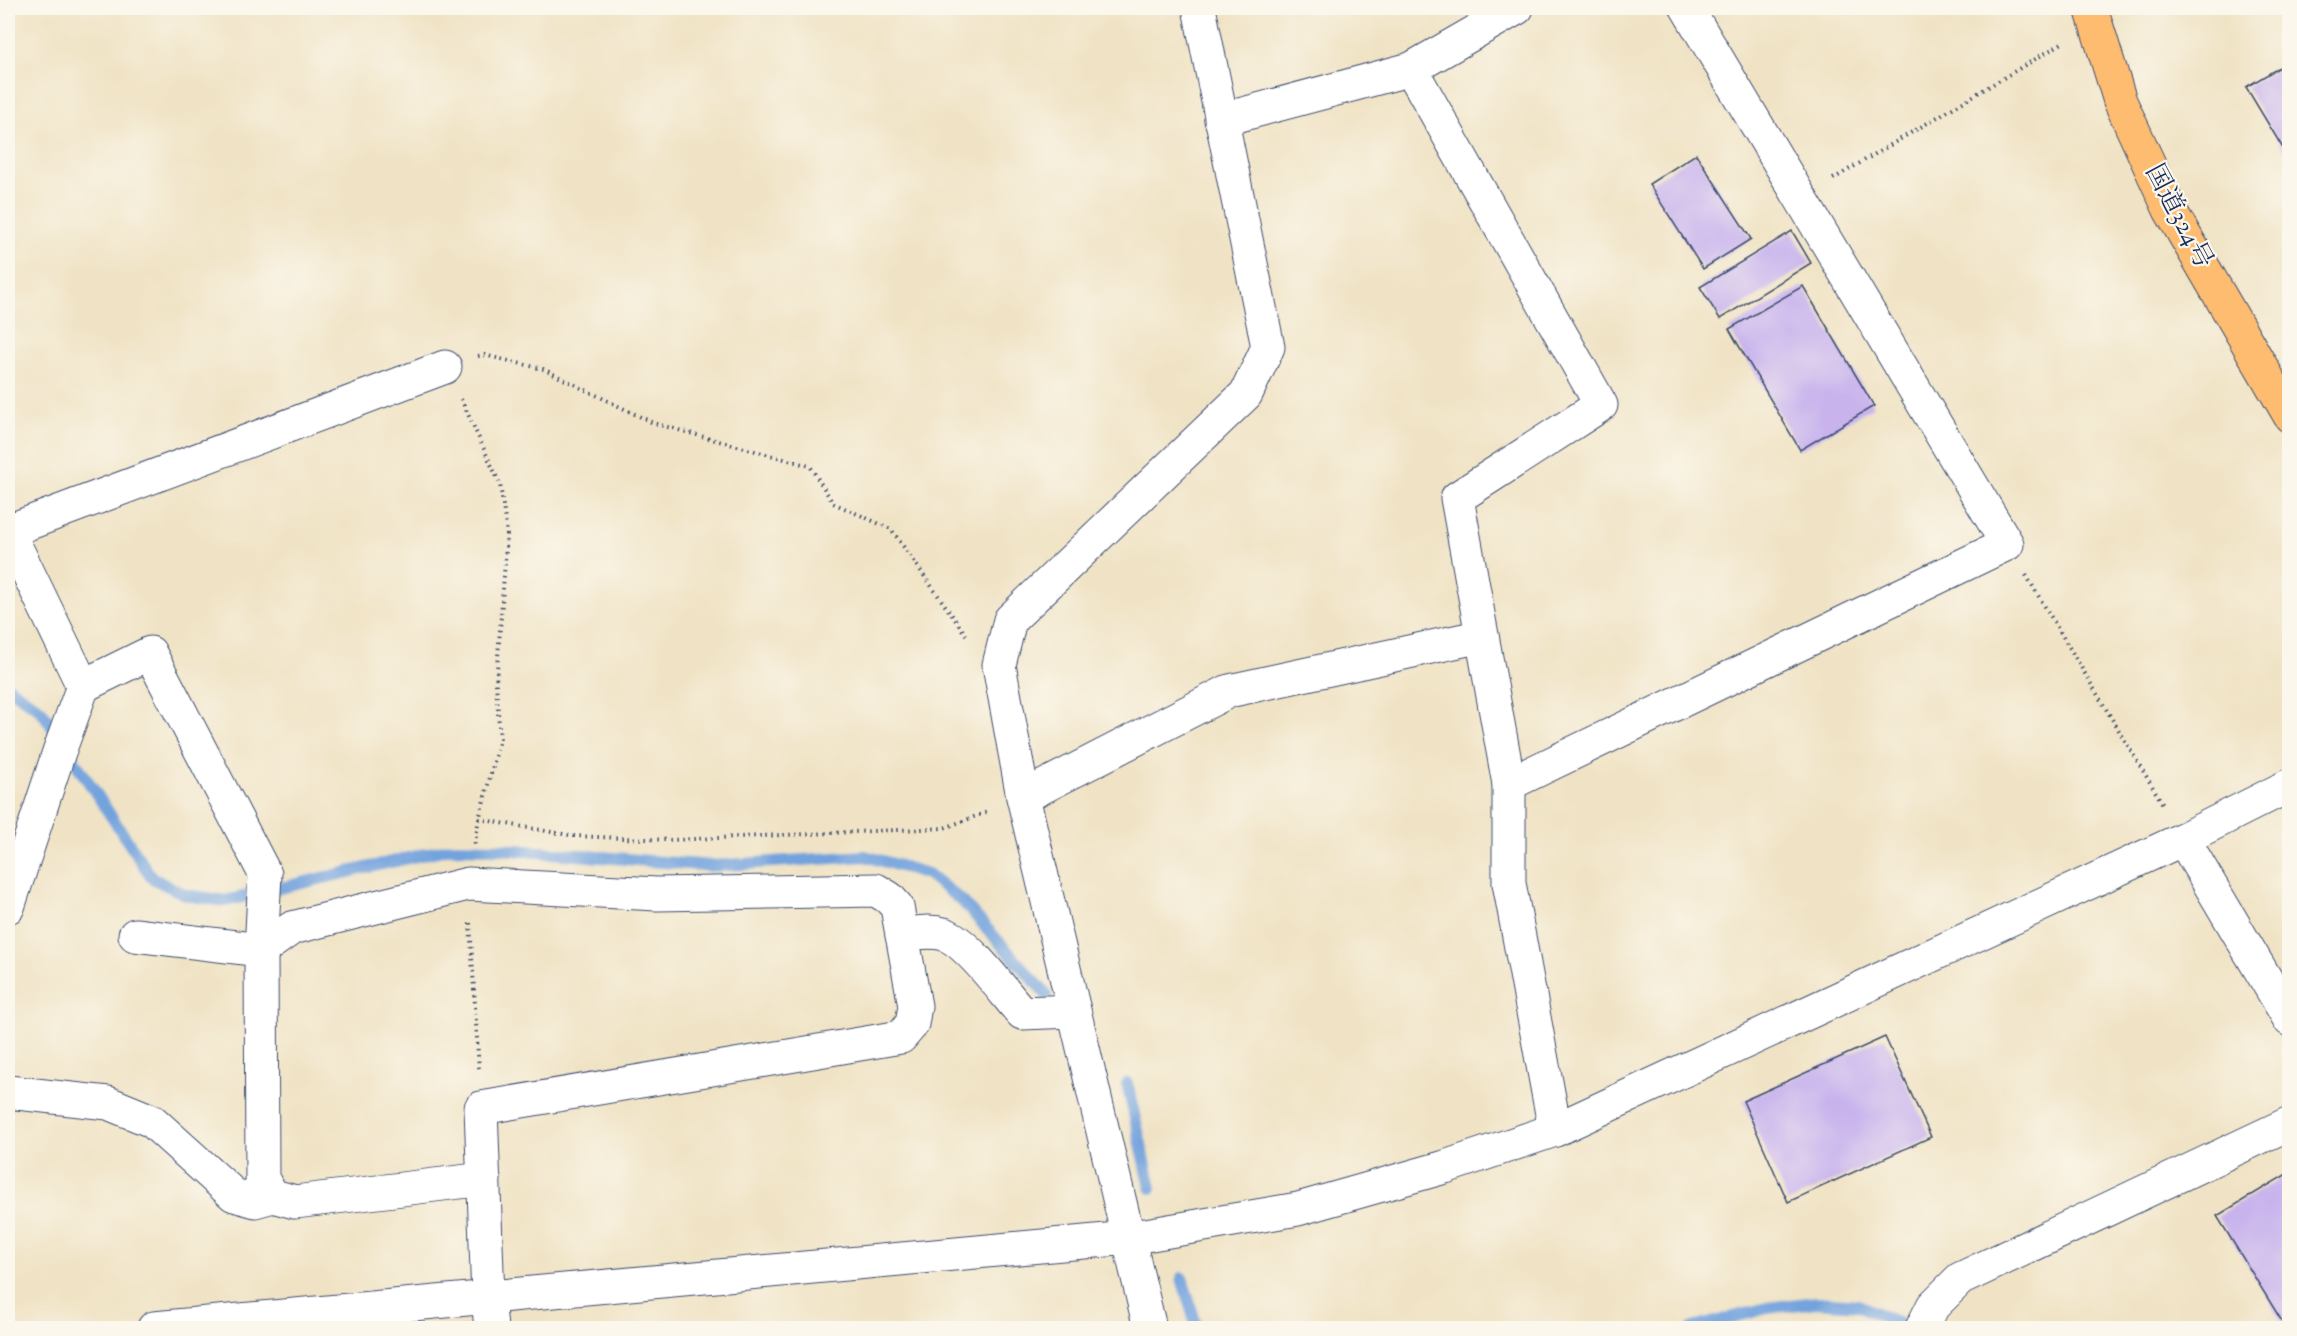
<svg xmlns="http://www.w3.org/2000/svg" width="2297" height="1336" viewBox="0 0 2297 1336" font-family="'Sorts Mill Goudy','Noto Serif JP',serif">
<rect width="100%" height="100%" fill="#fbf7ec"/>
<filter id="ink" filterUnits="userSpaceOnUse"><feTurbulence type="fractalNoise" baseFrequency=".0167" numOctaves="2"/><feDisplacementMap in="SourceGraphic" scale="12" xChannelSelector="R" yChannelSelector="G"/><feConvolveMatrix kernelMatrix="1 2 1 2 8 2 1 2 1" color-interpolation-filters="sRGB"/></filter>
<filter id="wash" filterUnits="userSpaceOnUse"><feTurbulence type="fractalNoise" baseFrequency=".008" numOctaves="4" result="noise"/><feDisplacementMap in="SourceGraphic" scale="24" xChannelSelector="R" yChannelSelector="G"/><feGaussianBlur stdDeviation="1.35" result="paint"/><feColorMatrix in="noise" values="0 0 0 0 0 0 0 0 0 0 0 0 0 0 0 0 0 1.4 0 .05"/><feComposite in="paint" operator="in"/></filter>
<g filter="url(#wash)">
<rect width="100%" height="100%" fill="#f0e3c5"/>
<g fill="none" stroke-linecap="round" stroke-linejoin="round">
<g stroke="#73a3dd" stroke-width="12">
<path d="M8,687L41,710L152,878L186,895L225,901L451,848L502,849L712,866L865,856L928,874L963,902L1046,994"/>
<path d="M1127,1083L1151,1188"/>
<path d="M1182,1278L1197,1328"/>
<path d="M1693,1328L1767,1308L1816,1302L1858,1305L1909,1328"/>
</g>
</g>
<g id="blocks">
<g fill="#c8b3ed">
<path d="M2290,61V160L2246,87Z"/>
<path d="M1696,154L1751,239L1703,269L1649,184Z"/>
<path d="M1792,231L1811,263L1720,319L1700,287Z"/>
<path d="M1803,286L1874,406L1800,450L1729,329Z"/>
<path d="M1885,1037L1931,1137L1788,1202L1743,1101Z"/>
<path d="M2290,1172V1328H2286L2217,1216Z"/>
</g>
</g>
</g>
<g filter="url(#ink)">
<use href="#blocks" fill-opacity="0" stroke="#3b4a6d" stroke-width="1.5"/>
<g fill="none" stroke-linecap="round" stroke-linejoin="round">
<g stroke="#3b4a6d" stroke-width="35">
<g id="minor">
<path d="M1411,69L1601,405L1457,498L1509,784V883L1555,1130"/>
<path d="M1221,120L1411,69L1517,8"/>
<path d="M83,686L150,653L265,874L261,950L262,1179L273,1196L295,1202L484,1179"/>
<path d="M1509,784L2007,544L1687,8"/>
<path d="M1023,797L1229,691L1482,636"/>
<path d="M2183,839L2290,1020"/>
<path d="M8,907L59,752L83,686L8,531L445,367"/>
<path d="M135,935L261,950L292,928L468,884L657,894L876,890L889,898L897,907L915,1006L912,1024L901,1037L481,1108L488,1298L491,1328"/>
<path d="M902,935C915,933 930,930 944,934C968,942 1004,993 1022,1013L1074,1011"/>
<path d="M8,1092L108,1103L152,1121L234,1195L255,1201L273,1196"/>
<path d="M1150,1328L1023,797L999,665L1010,620L1246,394L1268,347L1199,8"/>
<path d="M1922,1328L1933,1306L1960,1279L2290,1123"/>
</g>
</g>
<g stroke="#3b4a6d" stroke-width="35">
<path id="tertiary" d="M154,1328L1128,1238L1298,1209L1445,1167L1555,1130L2183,839L2290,785"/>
</g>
<g stroke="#3b4a6d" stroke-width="35">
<path id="trunk" d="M2091,8L2120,101L2170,210L2290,416"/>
</g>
<g stroke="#3b4a6d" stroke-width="4" stroke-dasharray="1.5 4.5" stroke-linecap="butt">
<path d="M1833,179L2064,42"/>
<path d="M478,356L484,355L543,369L653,423L810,466L833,503L891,529L966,635"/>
<path d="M461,399L500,484L507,534L496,684L500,739L479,819L474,847"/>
<path d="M2026,575L2164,806"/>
<path d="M479,819L574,836L671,840L944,828L990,811"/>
<path d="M470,923L479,1071"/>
</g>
<use href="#minor" stroke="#fff" stroke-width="33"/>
<use href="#tertiary" stroke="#fff" stroke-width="33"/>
<use href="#trunk" stroke="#fdbc70" stroke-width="33"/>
</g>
</g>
<g text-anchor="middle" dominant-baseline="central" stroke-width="4.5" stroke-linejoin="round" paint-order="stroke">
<g font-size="26" fill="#1b2f5e" stroke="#fbf7ec">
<text transform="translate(2178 217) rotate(62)">国道324号</text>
</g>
</g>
<rect width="2297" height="1336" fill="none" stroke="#fbf7ec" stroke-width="30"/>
</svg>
